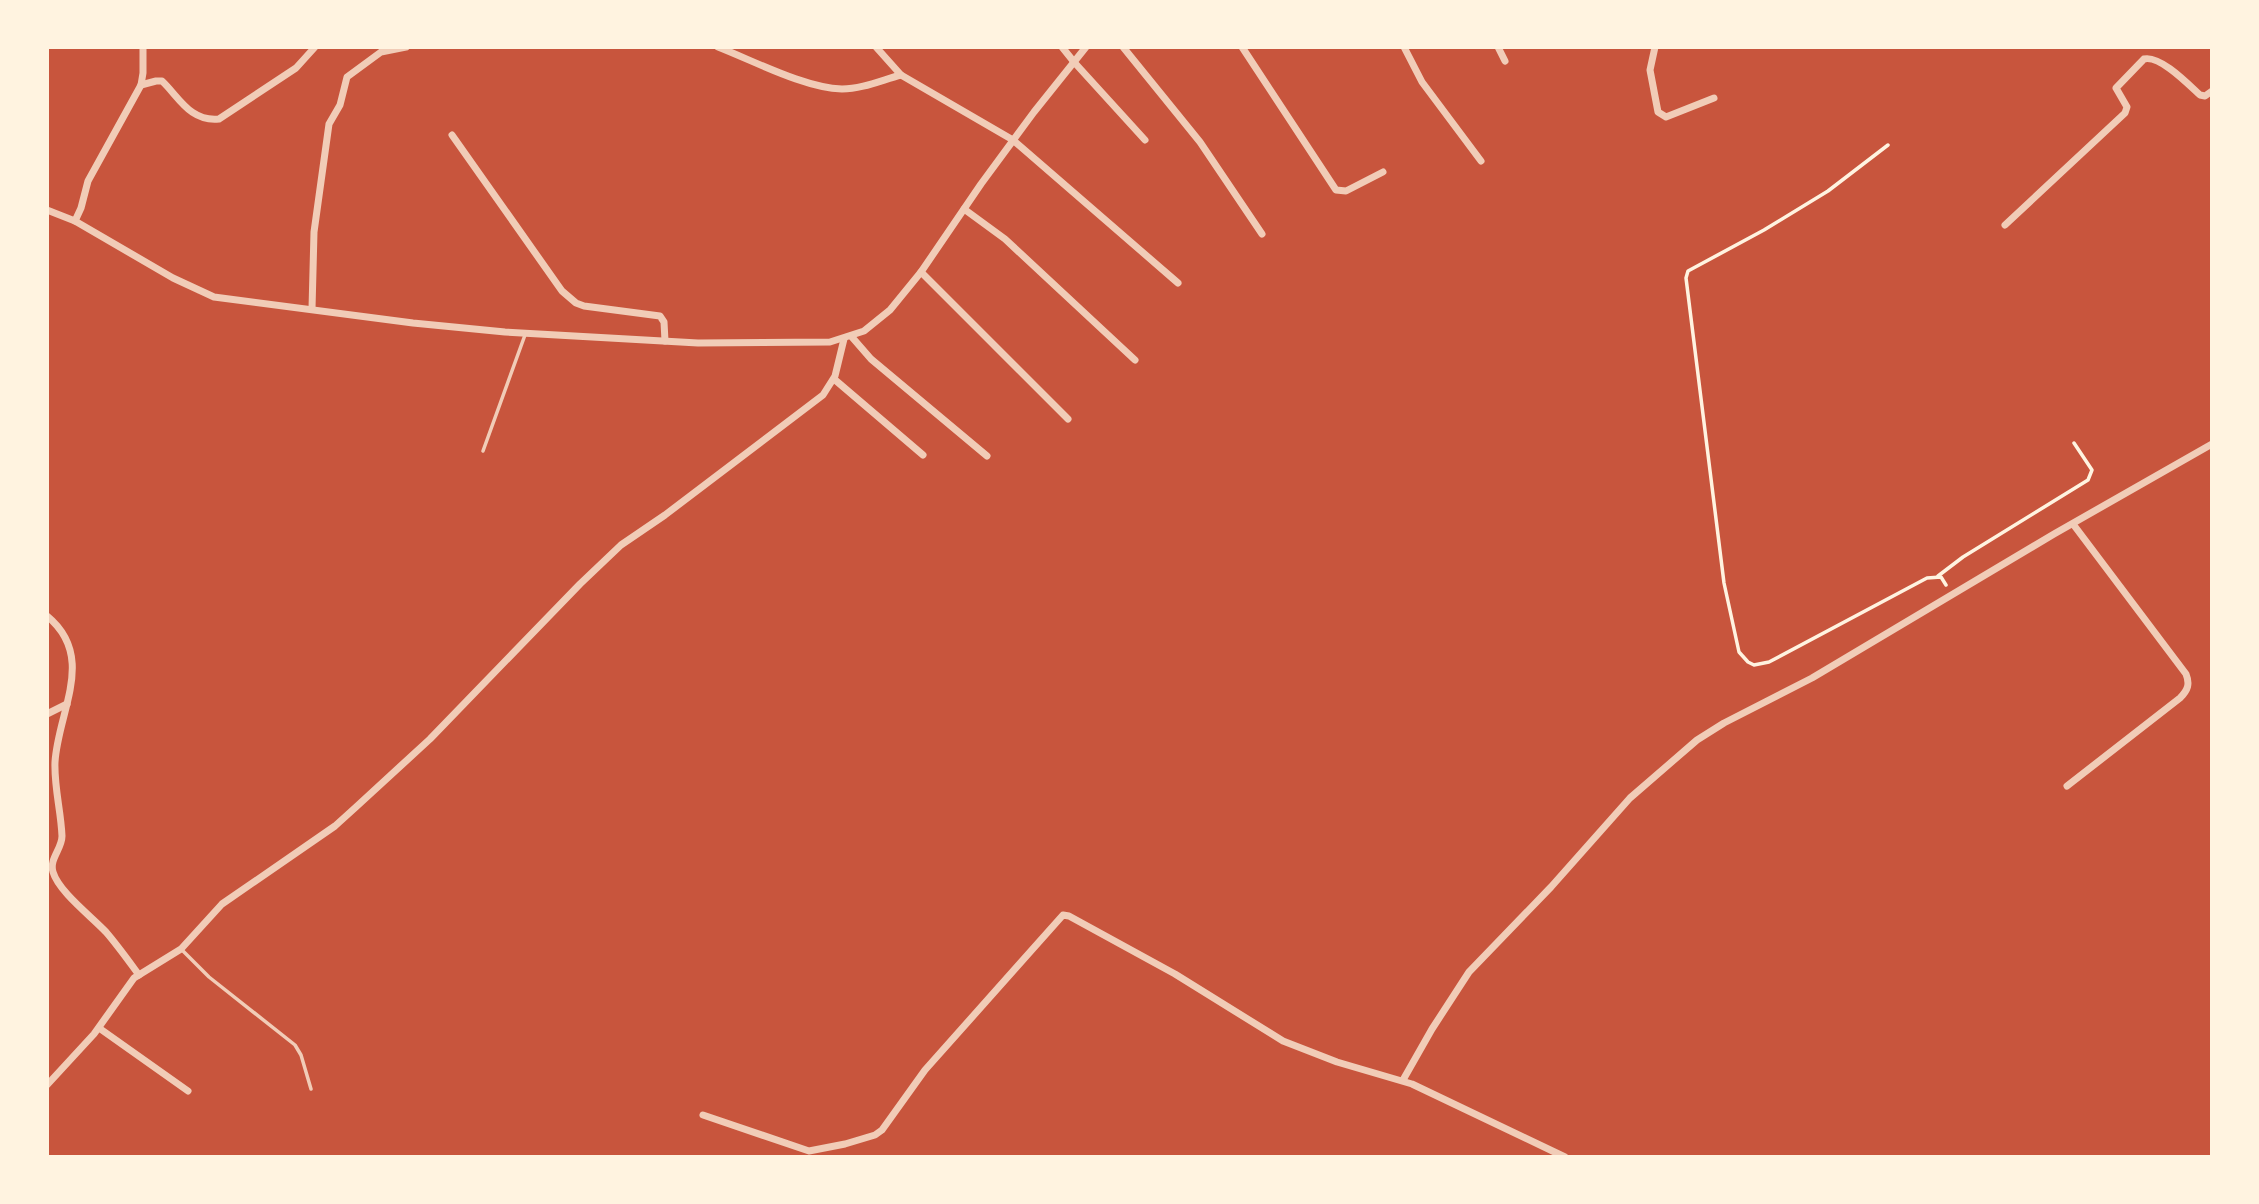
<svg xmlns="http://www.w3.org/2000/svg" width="2259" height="1204" viewBox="0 0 2259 1204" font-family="'Exo 2',sans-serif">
<rect width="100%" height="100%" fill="#c8553d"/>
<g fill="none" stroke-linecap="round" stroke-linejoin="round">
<g stroke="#fff3e0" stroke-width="3.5">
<path d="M1888,145L1828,191L1764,230L1688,271L1686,278L1724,583L1739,652L1748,662L1754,665L1769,662L1927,578L1941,577L1946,585"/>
<path d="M1938,576L1963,557L2088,480L2092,470L2074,443"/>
</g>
<g stroke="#f1ccb7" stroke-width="3.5">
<path d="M483,451L525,335"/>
<path d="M181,949L209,977L295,1045L301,1055L311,1089"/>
</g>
<g stroke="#f1ccb7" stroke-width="7">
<path d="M718,47C754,61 805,88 842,89C862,89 882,80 901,75"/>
<path d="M876,47L901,75L1013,140L1178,283"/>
<path d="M1062,47L1074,62L1145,140"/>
<path d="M1123,47L1200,142L1262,234"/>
<path d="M1242,47L1336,190L1346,191L1383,172"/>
<path d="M1404,47L1422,82L1481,161"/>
<path d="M1498,47L1505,61"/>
<path d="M1655,47L1650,70L1658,112L1666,117L1714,98"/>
<path d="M141,85L156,81H162C179,97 190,122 219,119L296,68L315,47"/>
<path d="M452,135L562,291L576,303L584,306L660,316L664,322L665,341"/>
<path d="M964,209L1005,239L1135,360"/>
<path d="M47,210L75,221L173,278L214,297L413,323L505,332L698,343L830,342L864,331L890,310L921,272L981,184L1034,112L1086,47"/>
<path d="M75,221L81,208L88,181L141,85L143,73V47"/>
<path d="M2005,225L2125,113L2127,107L2116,88L2144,59C2160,55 2188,84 2200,95L2205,96L2212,91"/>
<path d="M921,272L1068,419"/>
<path d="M312,309L314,232L329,124L340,105L347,77L381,52L406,47"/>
<path d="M851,336L871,359L987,456"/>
<path d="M834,379L923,455"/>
<path d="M47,616C97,657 58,711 55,762C54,787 61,811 62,836C62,849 49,859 53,872C59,892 91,916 106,932C118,946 128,960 139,975"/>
<path d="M47,714L67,704"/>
<path d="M2067,786L2180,698C2188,690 2190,684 2186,674L2073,524"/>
<path d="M99,1028L188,1091"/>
<path d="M1403,1080L1432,1029L1469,972L1551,887L1630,798L1697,740L1724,723L1812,678L2054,534L2212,444"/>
<path d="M47,1085L94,1034L134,978L181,949L222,904L335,826L356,807L430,739L580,584L621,545L665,515L823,395L835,376L844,339"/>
<path d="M703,1115L809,1151L845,1144L875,1135L882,1130L925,1070L1063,915L1069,916L1175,974L1283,1041L1337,1062L1412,1084L1565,1157"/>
</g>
</g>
<rect width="2259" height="1204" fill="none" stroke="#fff3e0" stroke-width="98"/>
</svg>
